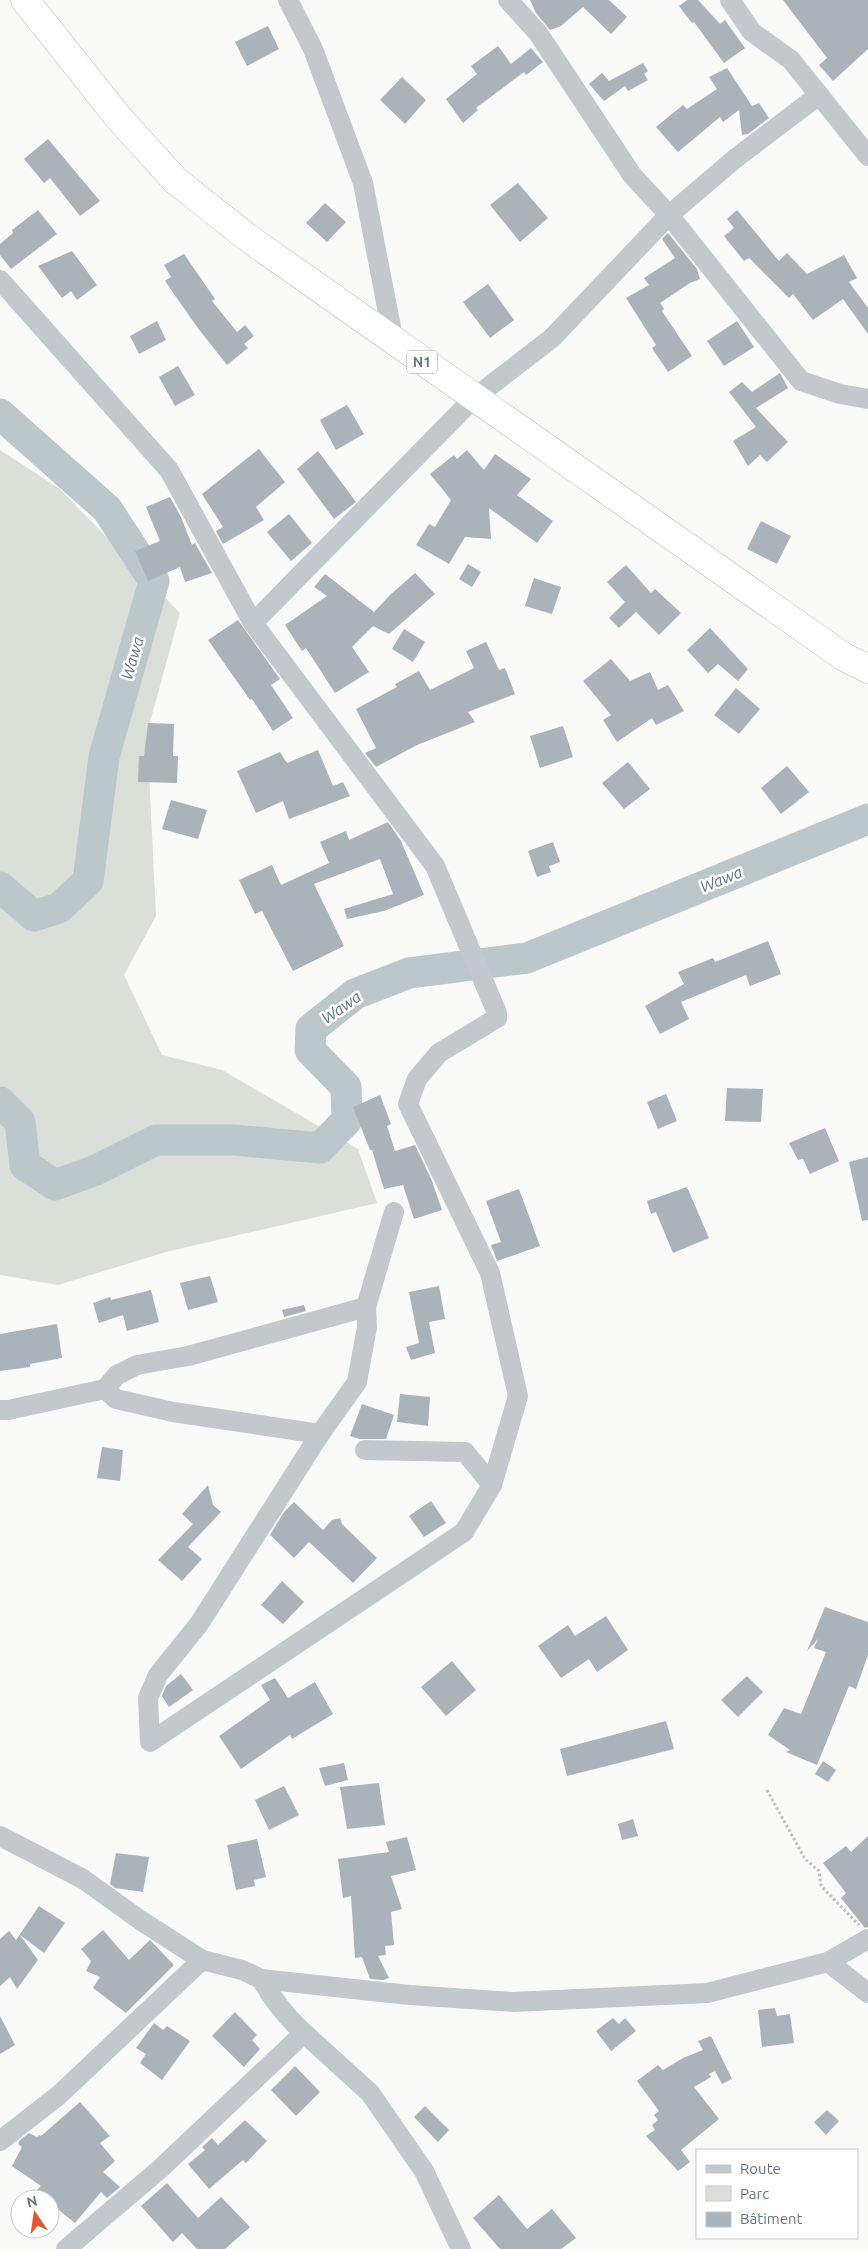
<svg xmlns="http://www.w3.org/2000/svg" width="868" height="2249" viewBox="0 0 868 2249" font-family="Ubuntu,sans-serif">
<rect width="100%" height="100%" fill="#fafaf8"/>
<path fill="#dadfd7" d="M0,450L60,489L180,613L147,733L156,916L124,975L162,1055L222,1070L358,1149L377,1203L166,1252L58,1285L0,1275Z"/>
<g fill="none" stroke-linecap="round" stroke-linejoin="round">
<g stroke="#bbc7cb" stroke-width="31">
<path d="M0,414L107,509L154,581L104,757L88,881L59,908L34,916L0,887"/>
<path d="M0,1102L20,1122L25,1165L55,1185L96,1170L156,1140H234L320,1148L347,1120L346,1087L310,1050L311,1029L355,994L409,973L527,958L868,819"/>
</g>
</g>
<g fill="#aab3b9">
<path d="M530,0H609L627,17L611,34L583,7L561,26L550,30L536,13Z"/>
<path d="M687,0H698L720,24L725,20L745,48L724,63L694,22L692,23L679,6Z"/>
<path d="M783,0H868V49L833,81L819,65L827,58Z"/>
<path d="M268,26L279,49L247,66L235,42Z"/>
<path d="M498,46L511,64L531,48L543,62L526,75L524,72L476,108L478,110L463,123L446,99L477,74L471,66Z"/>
<path d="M643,63L648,71L644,74L648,80L628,91L625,86L604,101L589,84L602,73L609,81Z"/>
<path d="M727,68L752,106L759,103L769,118L748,134L742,135L739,110L723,122L720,117L678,152L656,127L683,105L687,109L717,89L709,77Z"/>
<path d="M402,77L426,100L405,124L380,100Z"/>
<path d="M48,139L100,201L80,216L50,178L44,183L24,159Z"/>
<path d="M518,183L548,218L520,242L490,205Z"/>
<path d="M325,203L346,222L327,242L306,223Z"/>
<path d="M38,210L57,234L11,269L0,255V244L13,233L12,230Z"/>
<path d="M737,210L779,261L787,253L807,274L844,255L857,278L849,282L868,308V334L843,299L813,320L793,294L789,298L749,258L744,261L724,236L734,228L727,219Z"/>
<path d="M668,233L697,269L700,279L690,283L660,303L664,309L662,311L692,356L668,372L652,348L656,345L626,298L649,285L644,278L675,258L662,239Z"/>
<path d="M72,251L97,285L77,300L71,291L62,298L38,266Z"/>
<path d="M184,254L215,299L212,301L237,332L245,325L254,336L244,344L248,348L227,365L197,327L165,281L171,277L164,265Z"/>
<path d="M488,284L514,320L490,338L463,302Z"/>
<path d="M157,321L166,340L139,354L130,336Z"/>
<path d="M737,321L754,347L724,366L707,341Z"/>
<path d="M178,366L195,395L175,406L159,377Z"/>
<path d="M780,373L788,388L756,408L788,442L767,462L760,455L748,466L733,441L756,427L729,392L742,382L752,392Z"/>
<path d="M347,405L364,434L336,450L320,420Z"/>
<path d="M259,449L285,482L256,507L264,520L223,544L216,531L223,527L202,494Z"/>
<path d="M467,450L484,470L495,454L531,479L517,495L553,521L537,543L489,508L491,539L465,537L449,564L416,545L429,524L435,527L451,500L430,474L454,455L457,459Z"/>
<path d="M318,451L356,502L334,519L297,469Z"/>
<path d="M170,497L181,517L192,545L195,543L212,573L185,582L180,567L148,581L135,551L160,541L146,507Z"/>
<path d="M289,514L312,543L291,561L267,532Z"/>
<path d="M761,521L791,536L777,564L747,549Z"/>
<path d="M468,564L481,572L472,587L459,579Z"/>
<path d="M626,565L651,593L655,589L681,613L659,635L636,612L619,628L609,618L625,602L607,582Z"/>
<path d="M415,573L435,594L389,634L373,626L352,647L369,672L335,693L306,648L302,651L285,625L327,596L314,587L325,574L374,612L391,594Z"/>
<path d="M534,578L561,587L552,614L525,606Z"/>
<path d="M238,620L280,679L271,685L293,718L273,731L252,699L250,700L208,640Z"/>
<path d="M710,628L748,669L738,681L718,664L708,673L687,650Z"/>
<path d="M404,629L425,642L413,662L392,649Z"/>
<path d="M486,642L499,670L505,668L515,694L468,712L475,722L417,745L376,767L365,753L376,748L356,709L397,687L395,684L419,671L430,690L474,668L466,651Z"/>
<path d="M611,659L630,681L650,672L658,690L668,685L684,711L656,725L652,718L617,742L603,720L611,715L583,681Z"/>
<path d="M736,688L760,709L739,734L714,715Z"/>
<path d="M148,723L174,724L173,756H178L177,783L138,782L139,756H144Z"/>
<path d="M563,726L573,757L540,768L530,736Z"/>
<path d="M318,750L333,786L343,782L350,796L289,819L283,801L256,813L237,771L280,752L287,763Z"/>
<path d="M628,762L650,789L624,809L602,783Z"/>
<path d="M787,766L809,792L781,814L761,788Z"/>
<path d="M171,800L207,810L198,839L162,829Z"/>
<path d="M388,822L401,841L424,895L384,911L347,919L344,909L393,894L380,859L314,884L344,946L293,971L262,911L255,914L239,880L272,865L281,885L329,863L320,842L346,831L349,840Z"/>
<path d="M553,842L560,862L549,866L551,872L537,877L528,851Z"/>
<path d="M768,941L781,974L750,986L746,975L681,1002L689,1019L660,1034L645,1006L684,984L678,972L713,958L715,962Z"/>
<path d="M727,1088L763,1089L761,1122L725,1121Z"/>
<path d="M666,1094L677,1121L658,1129L647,1102Z"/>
<path d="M380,1095L391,1124L387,1126L395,1151L415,1145L432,1181L442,1210L414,1219L403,1185L384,1189L372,1150H370L353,1107Z"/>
<path d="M825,1128L839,1161L810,1174L803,1159L798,1160L789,1143Z"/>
<path d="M868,1157V1220L862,1221L849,1162Z"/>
<path d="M687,1187L709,1238L673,1253L656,1212L651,1214L647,1201Z"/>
<path d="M519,1189L540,1246L497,1261L491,1245L501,1242L486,1201Z"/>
<path d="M210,1276L218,1302L188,1310L180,1283Z"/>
<path d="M439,1286L445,1319L429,1322L435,1353L411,1360L406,1347L419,1343L409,1292Z"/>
<path d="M151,1290L159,1322L127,1331L123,1315L99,1323L93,1303L110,1297L111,1300Z"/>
<path d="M304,1305L306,1311L284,1317L282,1310Z"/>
<path d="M57,1324L62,1358L30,1364V1367L0,1371V1334Z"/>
<path d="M400,1394L430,1397L428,1426L397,1422Z"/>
<path d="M362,1404L394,1415L386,1439H360L350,1436Z"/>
<path d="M102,1447L123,1450L120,1481L97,1478Z"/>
<path d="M208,1485L213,1505L221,1512L188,1547L202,1559L182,1581L158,1560L193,1524L182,1514Z"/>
<path d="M431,1501L446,1523L424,1537L409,1516Z"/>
<path d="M294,1502L323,1530L332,1520L340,1518L342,1524L377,1558L353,1583L309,1542L294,1558L270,1535L284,1512Z"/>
<path d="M282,1581L304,1602L283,1624L261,1605Z"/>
<path d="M825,1607L868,1622V1655L856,1689L849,1686L817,1765L786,1752L790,1750L768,1735L784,1708L801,1714L826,1652L814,1648L818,1639L807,1651Z"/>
<path d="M606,1616L628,1650L597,1672L589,1659L561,1678L538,1646L568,1625L575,1636Z"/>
<path d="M452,1661L476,1690L446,1716L421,1687Z"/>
<path d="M181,1674L193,1690L169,1707L162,1696L166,1686Z"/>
<path d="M747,1676L763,1692L738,1717L721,1700Z"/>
<path d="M275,1678L288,1698L315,1682L333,1714L292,1739L290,1735L241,1769L219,1736L270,1700L261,1685Z"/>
<path d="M666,1721L674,1749L567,1776L560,1749Z"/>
<path d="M823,1761L836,1770L828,1782L815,1774Z"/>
<path d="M344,1763L348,1780L325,1786L319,1768Z"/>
<path d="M379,1783L385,1825L347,1829L340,1787Z"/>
<path d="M284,1786L299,1815L269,1830L255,1800Z"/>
<path d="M633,1819L638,1836L622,1840L618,1824Z"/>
<path d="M868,1836V1927L865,1928L841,1898L846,1893L823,1863L846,1846L851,1852Z"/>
<path d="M407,1837L416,1870L391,1876L402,1909L391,1912L394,1945L385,1946L386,1955L378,1956L389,1978L383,1980L370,1979L362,1957L355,1958L351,1896L343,1898L338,1859L389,1852L386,1842Z"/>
<path d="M257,1839L266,1877L254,1880L255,1886L236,1890L227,1845Z"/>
<path d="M116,1853L149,1857L143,1892L115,1888L110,1884Z"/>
<path d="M39,1906L65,1923L44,1953L20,1935L38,1960L17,1989L10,1977L0,1986V1939L9,1931L16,1940Z"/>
<path d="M103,1930L129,1960L150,1940L174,1965L126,2013L93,1988L100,1977L86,1971L91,1961L81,1949Z"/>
<path d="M775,2008L777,2016L790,2014L794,2043L762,2047L758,2010Z"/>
<path d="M235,2012L257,2035L252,2040L260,2049L244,2067L212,2036Z"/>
<path d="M0,2016L15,2045L0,2054Z"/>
<path d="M613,2018L619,2024L625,2018L636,2031L611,2051L596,2031Z"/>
<path d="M154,2023L163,2030L167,2026L190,2041L162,2080L140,2063L146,2054L136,2048Z"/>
<path d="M711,2036L732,2079L722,2084L715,2071L709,2074L711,2077L694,2087L719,2119L681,2150L690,2162L678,2171L646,2136L655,2130L652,2125L658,2120L654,2115L659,2111L637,2081L658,2065L663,2070L683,2058L703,2050L698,2041Z"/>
<path d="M295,2066L320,2092L296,2116L271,2090Z"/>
<path d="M80,2102L110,2136L100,2143L115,2161L103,2172L120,2187L107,2198L101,2192L75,2223L50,2203V2199H46L36,2191L41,2186L12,2166L22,2147L18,2144L20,2140L29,2133L37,2137L39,2135L41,2136Z"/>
<path d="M425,2106L449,2130L438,2142L414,2117Z"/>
<path d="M827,2110L839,2121L826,2135L814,2122Z"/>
<path d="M245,2120L267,2141L246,2163L243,2160L209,2189L188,2164L205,2150L202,2147L212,2138L218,2145Z"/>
<path d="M167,2183L198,2218L221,2197L250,2227L225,2249H197L182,2233L173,2242L141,2206Z"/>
<path d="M499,2195L527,2229L552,2209L576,2238L561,2249H500L473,2218Z"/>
</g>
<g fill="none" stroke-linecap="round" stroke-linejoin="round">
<g stroke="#b4b9bd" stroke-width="29">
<path id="highway" d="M25,0L118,117L175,180L248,238L844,657L868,669"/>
</g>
<path stroke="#bbbfc2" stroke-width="3" stroke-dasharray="2.5 2.5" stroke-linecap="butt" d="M767,1790L805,1859L819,1871L821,1886L859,1925"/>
<g stroke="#c3c8cc" stroke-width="20">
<path d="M288,0L313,49L363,183L394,343"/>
<path d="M508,0L538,33L632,175L669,215L801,381L840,394L868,399"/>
<path d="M730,0L752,32L791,60L868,156"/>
<path d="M0,280L169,470L253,623L435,866L497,1013V1018L439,1053L417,1079L408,1104L490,1273L518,1396L492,1485"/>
<path d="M253,623L473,399L552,338L669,215L736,158L819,95"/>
<path d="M105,1389L116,1399L173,1412L320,1434"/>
<path d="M0,1410H8L105,1389L117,1375L137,1365L188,1356L366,1307"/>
<path d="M365,1450L465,1452L492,1485L464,1532L150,1742L148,1698L158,1675L199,1624L320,1434L357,1382L367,1327L366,1307L394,1212"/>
<path d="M0,1836L83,1879L140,1920L202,1960L242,1970L261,1979L409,1995L513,2002L707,1993L828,1962L868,1939"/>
<path d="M828,1962L868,1993"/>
<path d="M261,1979C273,2000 286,2017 304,2033"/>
<path d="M0,2141L59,2095L202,1960"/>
<path d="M66,2249L160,2169L304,2033L370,2093L424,2171L461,2249"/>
</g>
<use href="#highway" stroke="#fff" stroke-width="28"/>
</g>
<g text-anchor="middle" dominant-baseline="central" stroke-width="5" stroke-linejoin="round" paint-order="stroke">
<rect fill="#fff" stroke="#939fa8" stroke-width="1" x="407" y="350.5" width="30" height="23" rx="4"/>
<g font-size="14" font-weight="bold" fill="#657683">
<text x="422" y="362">N1</text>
</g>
<g font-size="16" font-style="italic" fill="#60757c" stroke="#fff">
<text transform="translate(132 658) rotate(-74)">Wawa</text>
<text transform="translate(721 879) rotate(-22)">Wawa</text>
<text transform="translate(341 1007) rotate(-35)">Wawa</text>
</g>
</g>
<rect x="696" y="2149" width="162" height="90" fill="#ffffff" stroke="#c1c8cd"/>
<rect x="706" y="2165" width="25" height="8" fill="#c3c8cc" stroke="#c1c8cd"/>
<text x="740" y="2174" font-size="15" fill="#657683">Route</text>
<rect x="706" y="2186" width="25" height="15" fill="#dadfd7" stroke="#c1c8cd"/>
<text x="740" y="2199" font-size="15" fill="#657683">Parc</text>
<rect x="706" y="2212" width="25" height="15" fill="#aab3b9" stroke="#c1c8cd"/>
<text x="740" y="2224" font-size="15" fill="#657683">Bâtiment</text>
<g transform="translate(35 2214) rotate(347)"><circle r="24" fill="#ffffff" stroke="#c1c8cd"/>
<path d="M0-4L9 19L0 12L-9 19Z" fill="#e4572e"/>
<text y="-8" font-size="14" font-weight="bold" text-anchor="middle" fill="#657683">N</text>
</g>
</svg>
